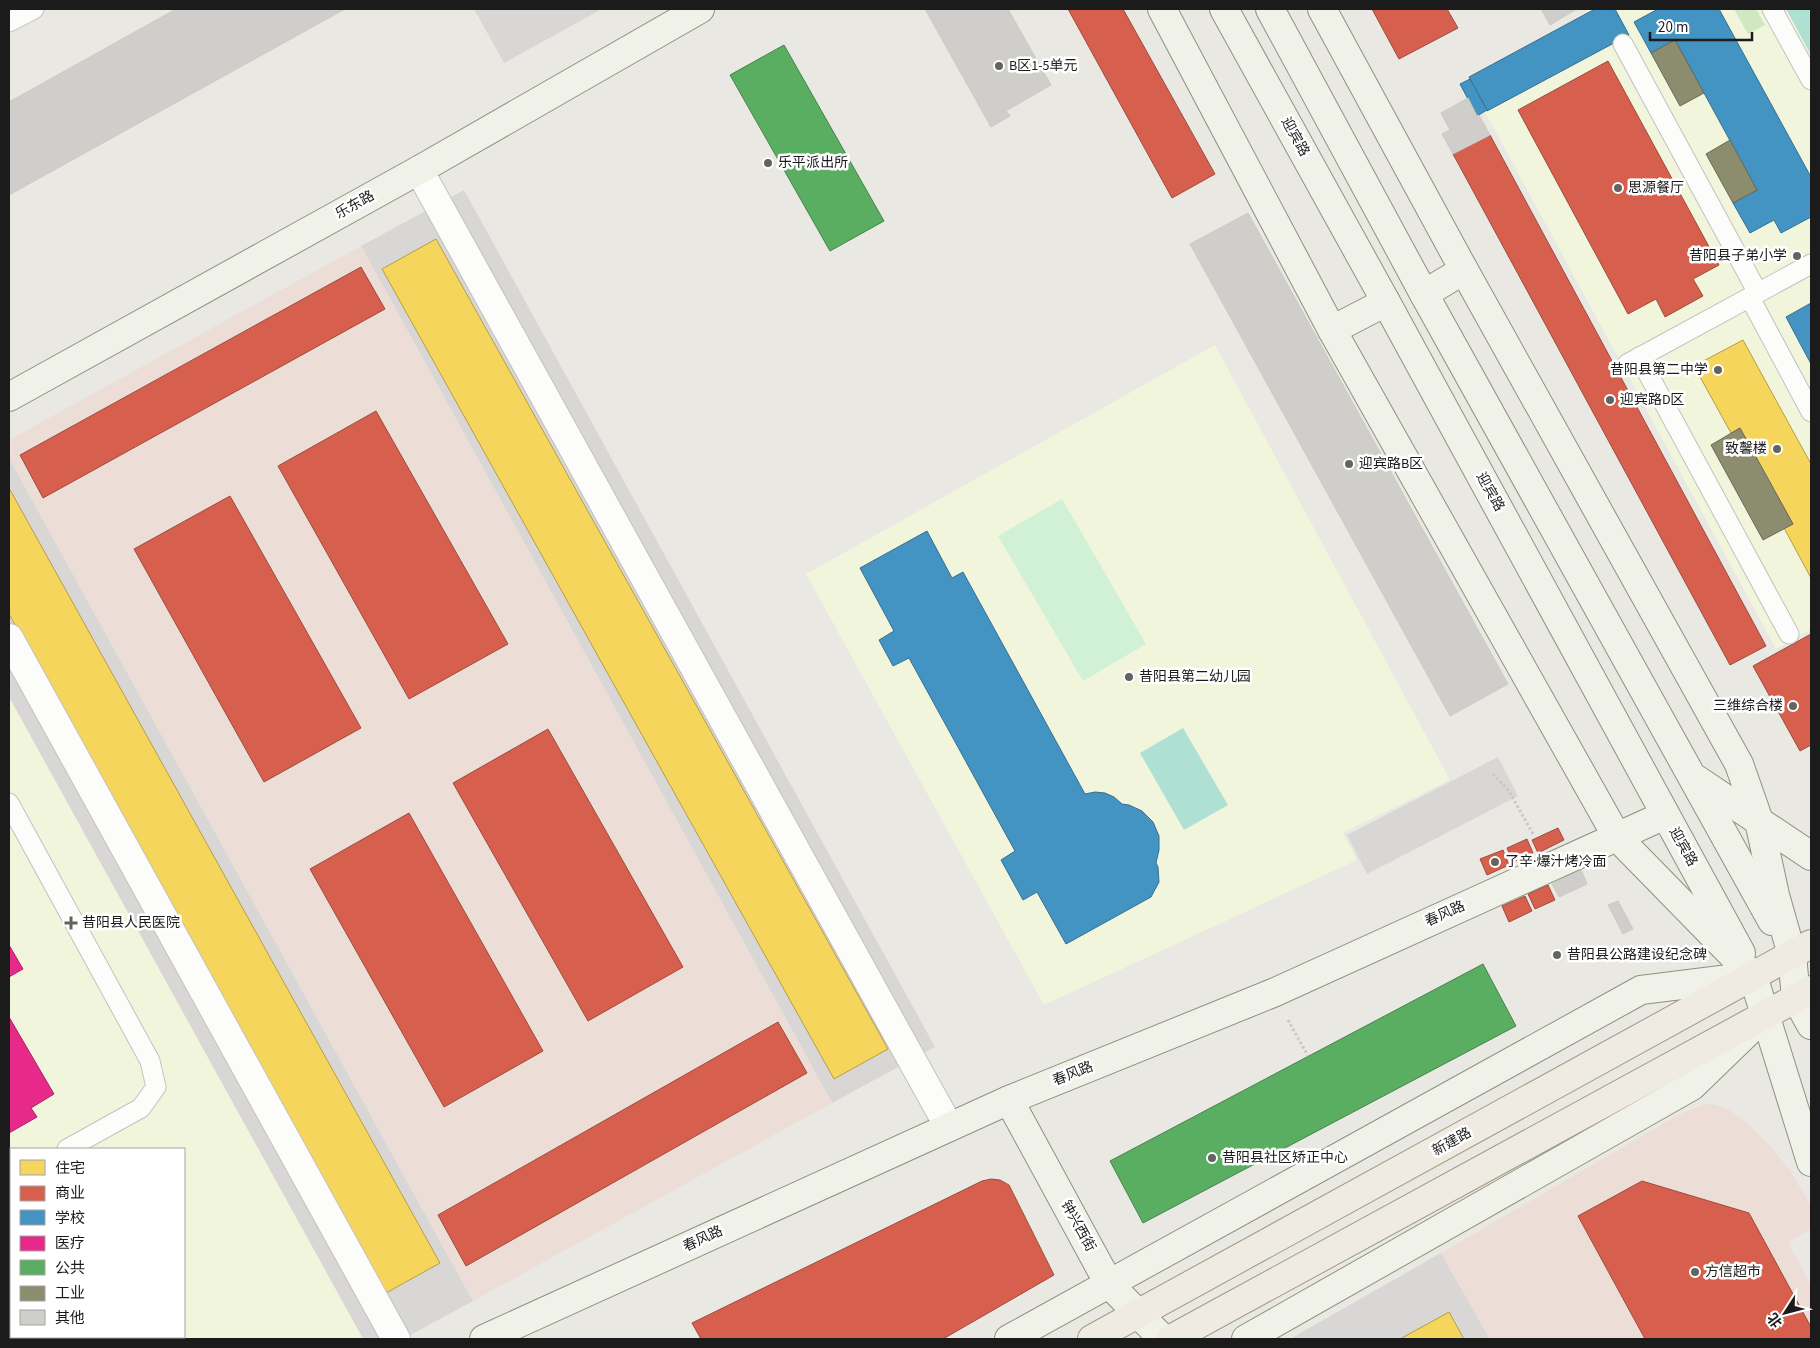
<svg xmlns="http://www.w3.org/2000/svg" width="1820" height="1348" viewBox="0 0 1820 1348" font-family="'Source Sans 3','Noto Sans SC',sans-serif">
<rect width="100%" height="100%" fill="#e9e8e3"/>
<g fill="#d8d7d5">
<path d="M474,9H602L504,63Z"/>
<path d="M464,190L935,1047L832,1103L361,246Z"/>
<path d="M9,458L473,1301L403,1339H363L9,697Z"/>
<path d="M1498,757L1518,796L1367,874L1347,835Z"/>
<path d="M1441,1253L1490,1339H1290Z"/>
</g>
<g fill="#ecded7">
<path d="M361,246L832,1103L473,1301L9,458V440Z"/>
<path d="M1708,1103L1726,1108L1748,1123L1770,1146L1789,1169L1811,1206V1229L1788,1242L1811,1286V1339H1490L1441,1253L1680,1114Z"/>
</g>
<g fill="#f1f5dc" fill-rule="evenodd">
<path d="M1586,9H1811V629L1776,649L1485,112L1487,110L1469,77L1588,13Z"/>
<path d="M1215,345L1450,780L1343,833L1357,860L1044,1005L806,574Z"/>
<path d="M9,697L363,1339H9ZM11,1149H184V1337H11Z"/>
</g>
<path fill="#d0e7c1" d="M1734,9H1756L1765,25L1748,34Z"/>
<path fill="#d0f1d5" d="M1062,499L1146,644L1083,681L998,536Z"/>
<g fill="#aee1d4">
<path d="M1786,9H1811V55Z"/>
<path d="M1183,728L1228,805L1184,830L1140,753Z"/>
</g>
<g fill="#f6d55c" stroke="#b49d48">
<path d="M436,239L888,1049L834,1079L382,269Z"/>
<path d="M1743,340L1811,464V578L1784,528L1793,524L1740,428L1731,433L1694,366Z"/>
<path d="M9,488L440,1263L386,1293L9,614Z"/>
<path d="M1449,1312L1464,1339H1400Z"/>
</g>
<g fill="#d6604d" stroke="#9e4b3e">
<path d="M1068,9H1123L1215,174L1172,198Z"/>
<path d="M1372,9H1447L1458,28L1399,59Z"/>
<path d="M1608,61L1719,265L1693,279L1703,296L1665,317L1656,299L1628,314L1518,110Z"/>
<path d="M1490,135L1766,646L1730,665L1453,154Z"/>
<path d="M361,267L385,309L43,498L20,455Z"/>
<path d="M376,411L508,644L409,699L278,466Z"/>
<path d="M230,496L361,728L264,782L134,549Z"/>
<path d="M1811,634V745L1800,751L1753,666Z"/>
<path d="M548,729L683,967L588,1021L453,783Z"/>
<path d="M409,813L543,1051L444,1107L310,869Z"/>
<path d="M1558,828L1564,840L1538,853L1532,840Z"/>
<path d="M1527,839L1533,853L1513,862L1507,848Z"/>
<path d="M1503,850L1509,865L1487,875L1480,859Z"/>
<path d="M1548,885L1555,900L1535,909L1528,894Z"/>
<path d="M1525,896L1532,911L1509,922L1502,906Z"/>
<path d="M778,1022L807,1073L466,1266L438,1215Z"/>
<path d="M991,1179L1000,1180L1009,1185L1054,1275L943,1339H701L692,1323L982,1181Z"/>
<path d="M1642,1181L1749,1213L1811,1327V1339H1645L1578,1216Z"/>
</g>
<g fill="#4393c3" stroke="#376f91">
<path d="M1595,9H1615L1629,35L1487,111L1469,77Z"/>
<path d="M1658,9H1719L1811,177V217L1781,233L1774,220L1750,233L1733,203L1757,190L1704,93L1675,40L1651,53L1634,22Z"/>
<path d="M1470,79L1487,110L1477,116L1460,84Z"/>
<path d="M1811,303V364L1786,317Z"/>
<path d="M927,531L952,578L963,572L1085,794L1095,792L1105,793L1114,797L1122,804L1129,805L1142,811L1153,822L1159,836V850L1156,863L1158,867L1159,882L1151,897L1066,944L1037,892L1023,900L1001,860L1015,851L909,658L893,666L879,640L894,631L860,568Z"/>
</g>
<g fill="#e7298a" stroke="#aa2569">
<path d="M9,945L23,969L9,977Z"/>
<path d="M9,1017L54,1094L31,1108L37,1117L9,1133Z"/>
</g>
<g fill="#5aae61" stroke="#47824c">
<path d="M784,45L884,221L830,251L730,75Z"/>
<path d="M1483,964L1516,1026L1143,1223L1110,1161Z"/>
</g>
<g fill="#8c8c6e" stroke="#6a6a55">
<path d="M1675,40L1704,93L1680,106L1651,53Z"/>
<path d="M1730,140L1757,190L1733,203L1706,154Z"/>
<path d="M1740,428L1793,524L1763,540L1711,445Z"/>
</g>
<g fill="#d0ceca" stroke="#cccac5">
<path d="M176,9H345L9,195V102Z"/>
<path d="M925,9H1008L1051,85L1006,111L1010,116L991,127Z"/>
<path d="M1541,9H1574L1575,10L1550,25Z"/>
<path d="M1468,98L1477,116L1450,130L1441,113Z"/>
<path d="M1479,115L1490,135L1453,154L1442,134Z"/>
<path d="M1248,213L1508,684L1450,716L1190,244Z"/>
<path d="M1581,869L1587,884L1559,897L1552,884Z"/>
<path d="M1618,901L1633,929L1623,934L1608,905Z"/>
</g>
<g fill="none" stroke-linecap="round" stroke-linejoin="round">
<g stroke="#c2c2bf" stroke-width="21">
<g id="lane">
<path d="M1772,9L1811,80"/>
<path d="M9,22L34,9"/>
<path d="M1623,44L1758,293"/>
<path d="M1750,298L1811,412"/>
<path d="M1639,357L1789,634"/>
<path d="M1627,364L1811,264"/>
<path d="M9,803L150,1061L156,1087L141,1108L67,1149"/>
<path d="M9,1182L11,1181"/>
<path d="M105,1337L107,1339"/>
</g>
</g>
<g stroke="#c2c2bf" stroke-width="30">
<g id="street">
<path d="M419,170L949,1127"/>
<path d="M9,638L396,1339"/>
</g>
</g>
<g stroke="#8d927c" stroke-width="30">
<g id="secondary">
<path d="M1162,9L1332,330L1617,837L1753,976L1811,1162"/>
<path d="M1224,9L1386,302L1741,953"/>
<path d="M1270,9L1424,294L1772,921"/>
<path d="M1322,9L1464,270L1739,764L1759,821L1775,895L1792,955L1796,998L1811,1025"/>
<path d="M1424,294L1464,270"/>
<path d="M1332,330L1386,302"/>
<path d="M9,397L419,170L700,9"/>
<path d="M1696,779L1811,856"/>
<path d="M1009,1100L1109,1284L1163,1339"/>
<path d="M484,1339L1009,1100L1273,993L1665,815"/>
<path d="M1009,1339L1641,990L1753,976"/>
<path d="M1246,1339L1692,1086L1756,1024"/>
</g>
</g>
<g stroke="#9f9980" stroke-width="30">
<g id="primary">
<path d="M1092,1339L1811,944"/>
<path d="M1171,1339L1811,990"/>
</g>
</g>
<g stroke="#d1c5c1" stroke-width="3" stroke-dasharray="2.5 2.5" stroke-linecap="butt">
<path d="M1493,774L1509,791L1533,834"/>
<path d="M1288,1020L1308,1056"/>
</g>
<use href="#lane" stroke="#fcfcfb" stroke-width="19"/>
<use href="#street" stroke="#fcfcfb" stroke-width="28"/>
<use href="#secondary" stroke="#f0f1e8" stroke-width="28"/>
<use href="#primary" stroke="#efebe2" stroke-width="28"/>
</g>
<g fill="#636361" stroke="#fff" stroke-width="2">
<circle cx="999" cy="66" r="5"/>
<circle cx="768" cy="163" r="5"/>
<circle cx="1618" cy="188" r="5"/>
<circle cx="1797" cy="256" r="5"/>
<circle cx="1718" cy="370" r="5"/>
<circle cx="1610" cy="400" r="5"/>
<circle cx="1777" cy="449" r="5"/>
<circle cx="1349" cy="464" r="5"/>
<circle cx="1129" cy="677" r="5"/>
<circle cx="1793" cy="706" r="5"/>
<circle cx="1495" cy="862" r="5"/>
<path d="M68.5 915.5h5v5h5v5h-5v5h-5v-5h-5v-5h5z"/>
<circle cx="1557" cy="955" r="5"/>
<circle cx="1212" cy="1158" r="5"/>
<circle cx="1695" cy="1272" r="5"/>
</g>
<g text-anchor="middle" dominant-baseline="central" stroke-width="5" stroke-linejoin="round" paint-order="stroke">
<g font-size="14" fill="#1b1b1b" stroke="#fff" text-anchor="start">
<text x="1009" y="66">B区1-5单元</text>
<text x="778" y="163">乐平派出所</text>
<text x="1628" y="188">思源餐厅</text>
<text x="1787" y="256" text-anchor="end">昔阳县子弟小学</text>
<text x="1708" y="370" text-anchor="end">昔阳县第二中学</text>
<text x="1620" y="400">迎宾路D区</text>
<text x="1767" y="449" text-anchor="end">致馨楼</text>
<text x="1359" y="464">迎宾路B区</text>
<text x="1139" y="677">昔阳县第二幼儿园</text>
<text x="1783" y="706" text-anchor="end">三维综合楼</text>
<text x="1505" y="862">了辛·爆汁烤冷面</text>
<text x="82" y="923">昔阳县人民医院</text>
<text x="1567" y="955">昔阳县公路建设纪念碑</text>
<text x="1222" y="1158">昔阳县社区矫正中心</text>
<text x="1705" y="1272">方信超市</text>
</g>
<g font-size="14" fill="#1b1b1b" stroke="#fff">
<text transform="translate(1295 137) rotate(61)">迎宾路</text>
<text transform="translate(355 205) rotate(-29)">乐东路</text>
<text transform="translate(1490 492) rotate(61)">迎宾路</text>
<text transform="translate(1683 847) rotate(61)">迎宾路</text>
<text transform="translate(1445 914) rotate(-24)">春风路</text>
<text transform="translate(1073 1074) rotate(-22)">春风路</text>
<text transform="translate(1452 1142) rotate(-29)">新建路</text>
<text transform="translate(1078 1226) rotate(61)">钟兴西街</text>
<text transform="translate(703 1239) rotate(-25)">春风路</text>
</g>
</g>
<rect width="1820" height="1348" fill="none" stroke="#1b1b1b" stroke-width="20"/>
<rect x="10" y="1148" width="175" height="190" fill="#ffffff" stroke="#a4a4a4"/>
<rect x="20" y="1160" width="25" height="15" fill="#f6d55c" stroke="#a4a4a4"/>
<text x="55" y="1173" font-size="15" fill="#1b1b1b">住宅</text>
<rect x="20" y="1186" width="25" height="15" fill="#d6604d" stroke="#a4a4a4"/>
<text x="55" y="1198" font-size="15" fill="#1b1b1b">商业</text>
<rect x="20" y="1210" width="25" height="15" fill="#4393c3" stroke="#a4a4a4"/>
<text x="55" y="1223" font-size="15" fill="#1b1b1b">学校</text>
<rect x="20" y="1236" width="25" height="15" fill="#e7298a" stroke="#a4a4a4"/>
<text x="55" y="1248" font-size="15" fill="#1b1b1b">医疗</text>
<rect x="20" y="1260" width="25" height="15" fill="#5aae61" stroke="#a4a4a4"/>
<text x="55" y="1273" font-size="15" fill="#1b1b1b">公共</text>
<rect x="20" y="1286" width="25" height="15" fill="#8c8c6e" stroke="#a4a4a4"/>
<text x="55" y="1298" font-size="15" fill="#1b1b1b">工业</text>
<rect x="20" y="1310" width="25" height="15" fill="#d0ceca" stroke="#a4a4a4"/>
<text x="55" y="1323" font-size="15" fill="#1b1b1b">其他</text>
<g transform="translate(1785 1313) rotate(234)" stroke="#ffffff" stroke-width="4" paint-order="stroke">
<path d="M0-4L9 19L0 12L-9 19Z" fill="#1b1b1b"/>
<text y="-8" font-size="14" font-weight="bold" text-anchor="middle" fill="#1b1b1b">北</text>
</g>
<path d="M1650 32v8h102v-8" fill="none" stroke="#1b1b1b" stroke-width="2.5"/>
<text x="1658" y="32" font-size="15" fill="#1b1b1b" stroke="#ffffff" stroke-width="4" paint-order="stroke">20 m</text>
</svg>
